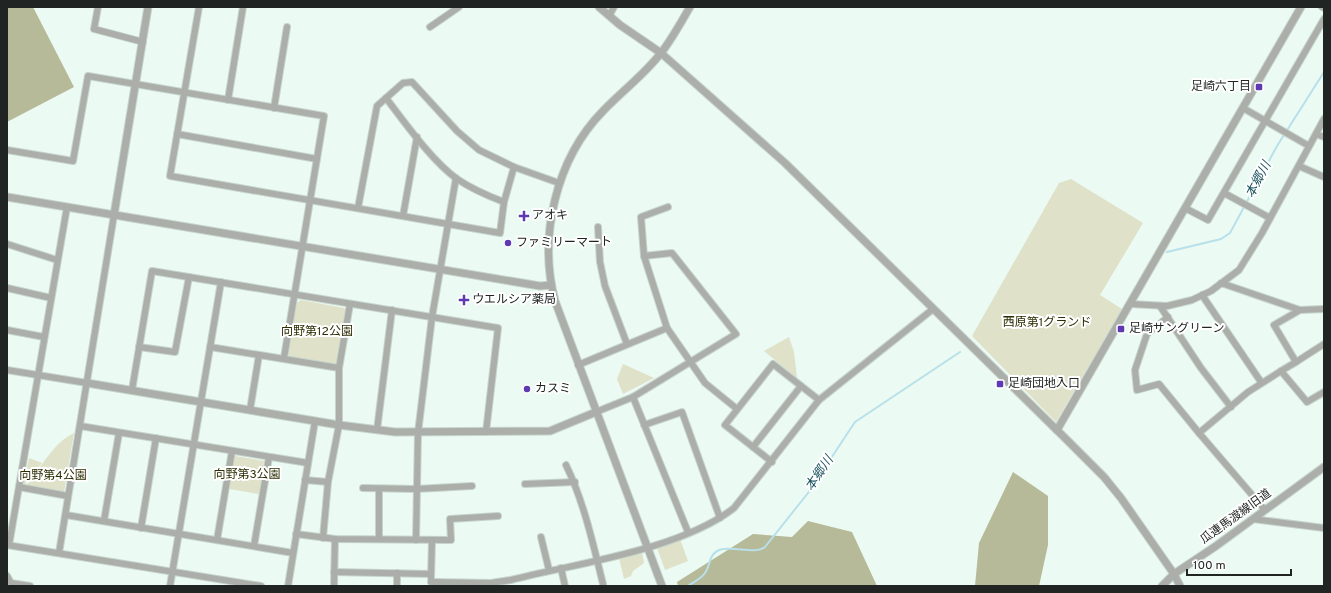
<svg xmlns="http://www.w3.org/2000/svg" width="1331" height="593" viewBox="0 0 1331 593" font-family="Overpass,'Noto Sans JP',sans-serif">
<rect width="100%" height="100%" fill="#ebfaf2"/>
<g fill="#dfe1c9">
<path d="M1071,179L1143,223L1100,295L1122,309L1056,422L972,336L1059,183Z"/>
<path d="M301,300L344,308L346,311L337,362L333,366L290,358L288,353L297,303Z"/>
<path d="M789,337L794,352L797,378L764,351Z"/>
<path d="M623,364L654,378L623,394L617,379Z"/>
<path d="M74,433L64,492L26,486C40,469 54,442 74,433Z"/>
<path d="M235,456L264,461L259,494L229,489Z"/>
<path d="M29,458L42,463L23,487Z"/>
<path d="M680,539L688,561L665,570L657,548Z"/>
<path d="M642,552L644,563L633,571L631,576L624,579L619,558Z"/>
</g>
<g fill="#b7ba99">
<path d="M7,7H33L74,87L7,122Z"/>
<path d="M1013,472L1048,496V545L1039,586H975L979,543Z"/>
<path d="M808,521L852,532L877,586H678L677,582L753,534L792,537Z"/>
</g>
<g fill="none" stroke-linecap="round" stroke-linejoin="round">
<g stroke="#b7e0ea" stroke-width="2">
<path d="M1167,252L1221,239L1230,233L1277,146L1324,72"/>
<path d="M688,586C693,582 701,579 705,573C711,565 708,555 719,550C733,545 755,555 765,547L808,493L855,422L960,352"/>
</g>
<g stroke="#c6d4cd" stroke-width="8">
<g id="minor">
<path d="M98,7L94,29L143,42"/>
<path d="M199,7L170,176L500,233L504,202L514,167L479,150L457,131L412,82L403,83L377,106L358,208"/>
<path d="M1322,7L1324,8"/>
<path d="M609,16L614,7"/>
<path d="M430,27L459,7"/>
<path d="M386,98C405,123 432,161 457,179C472,189 488,196 504,202"/>
<path d="M228,100L243,7"/>
<path d="M274,108L287,27"/>
<path d="M1243,108L1309,146"/>
<path d="M177,134L317,159"/>
<path d="M1316,134L1324,137"/>
<path d="M7,150L73,161L88,76L324,116L284,358"/>
<path d="M1299,166L1324,177"/>
<path d="M514,167L559,183"/>
<path d="M1224,193L1270,218"/>
<path d="M668,207L641,217L644,256L667,328L705,383L737,409"/>
<path d="M1185,208L1208,220L1324,19"/>
<path d="M403,216L417,137"/>
<path d="M598,227L600,262L605,286L627,344"/>
<path d="M7,244L57,260"/>
<path d="M1221,283L1300,310L1324,309"/>
<path d="M7,288L51,298"/>
<path d="M1202,295L1261,382"/>
<path d="M1131,304L1167,306L1192,300L1211,291L1239,270L1262,233L1324,119"/>
<path d="M1160,306L1201,368L1231,407"/>
<path d="M1300,310L1274,325L1296,362L1324,344"/>
<path d="M1168,317L1147,334L1135,370L1137,390L1159,384L1199,433"/>
<path d="M7,330L44,337"/>
<path d="M139,347L175,352L189,277"/>
<path d="M210,347L339,368"/>
<path d="M578,365L667,328"/>
<path d="M7,370L87,383"/>
<path d="M1281,371L1296,362"/>
<path d="M132,390L152,271L498,328L486,432"/>
<path d="M633,397L688,532"/>
<path d="M250,410L259,355"/>
<path d="M596,412L633,397L736,334L672,253L644,256"/>
<path d="M644,425L682,412L720,518"/>
<path d="M80,426L308,463"/>
<path d="M377,430L392,310"/>
<path d="M753,447L801,386"/>
<path d="M772,462L725,425L773,364L819,400"/>
<path d="M566,465C584,502 593,544 603,584"/>
<path d="M305,480L328,482"/>
<path d="M525,484L575,482"/>
<path d="M19,487L68,496"/>
<path d="M363,488L416,489L472,486"/>
<path d="M379,490V539"/>
<path d="M1265,510L1199,433L1248,392L1281,371L1307,402L1324,392"/>
<path d="M66,515L293,553"/>
<path d="M1253,519L1324,528"/>
<path d="M104,521L119,433"/>
<path d="M141,528L156,438"/>
<path d="M296,534L335,539L451,540L450,519L498,516"/>
<path d="M541,537L549,570"/>
<path d="M323,538L328,482L339,425V368L350,304"/>
<path d="M217,540L232,451"/>
<path d="M416,540L418,433L432,317L456,178"/>
<path d="M7,545L261,586"/>
<path d="M9,545L67,207"/>
<path d="M254,546L269,457"/>
<path d="M59,553L114,215"/>
<path d="M561,568L565,586"/>
<path d="M334,572L431,574"/>
<path d="M7,576L11,583L30,586"/>
<path d="M431,578L432,540"/>
<path d="M431,582L491,583L511,580C578,563 680,550 734,508L819,400L933,309"/>
<path d="M170,586L221,282"/>
<path d="M288,586L315,421"/>
<path d="M334,586L335,539"/>
<path d="M397,586V573"/>
</g>
</g>
<g stroke="#c6d4cd" stroke-width="9">
<g id="tertiary">
<path d="M599,7L620,25L661,53L785,163L1066,439L1104,477L1121,498L1174,574L1180,586"/>
<path d="M7,197L540,286L551,285"/>
<path d="M114,215L148,7"/>
<path d="M87,383L339,425L395,432L550,431L596,412"/>
<path d="M1057,430L1301,7"/>
<path d="M662,586L555,301C538,236 556,159 603,111C622,91 644,75 661,53C672,39 681,22 690,7"/>
<path d="M1162,586L1174,574L1216,546L1324,467"/>
</g>
</g>
<use href="#minor" stroke="#abaea9" stroke-width="6"/>
<use href="#tertiary" stroke="#abaea9" stroke-width="7"/>
</g>
<g fill="#5e39b1" stroke="#fff" stroke-width="1.5">
<rect x="1255" y="83" width="8" height="8" rx="2"/>
<path d="M522 210h4v4h4v4h-4v4h-4v-4h-4v-4h4z"/>
<circle cx="508" cy="243" r="4"/>
<path d="M462 294h4v4h4v4h-4v4h-4v-4h-4v-4h4z"/>
<rect x="1117" y="325" width="8" height="8" rx="2"/>
<rect x="996" y="380" width="8" height="8" rx="2"/>
<circle cx="527" cy="389" r="4"/>
</g>
<g text-anchor="middle" dominant-baseline="central" stroke-width="4" stroke-linejoin="round" paint-order="stroke">
<g font-size="12" fill="#202523" stroke="#fff" text-anchor="start">
<text x="1251" y="87" text-anchor="end">足崎六丁目</text>
<text x="532" y="216">アオキ</text>
<text x="516" y="243">ファミリーマート</text>
<text x="472" y="300">ウエルシア薬局</text>
<text x="1129" y="329">足崎サングリーン</text>
<text x="1008" y="384">足崎団地入口</text>
<text x="535" y="389">カスミ</text>
</g>
<g font-size="12" fill="#2d2e04" stroke="#fff">
<text x="1047" y="323">西原第1グランド</text>
<text x="317" y="332">向野第12公園</text>
<text x="247" y="475">向野第3公園</text>
<text x="53" y="476">向野第4公園</text>
</g>
<g font-size="12" fill="#202523" stroke="#fff">
<text transform="translate(1236 517) rotate(-36)">瓜連馬渡線旧道</text>
</g>
<g font-size="13" font-style="italic" fill="#1c5460" stroke="#fff">
<text transform="translate(1259 180) rotate(-62)">本郷川</text>
<text transform="translate(820 474) rotate(-56)">本郷川</text>
</g>
</g>
<rect width="1331" height="593" fill="none" stroke="#202523" stroke-width="16"/>
<path d="M1187 569v6h104v-6" fill="none" stroke="#202523" stroke-width="2"/>
<text x="1193" y="569" font-size="12" fill="#202523" stroke="#ffffff" stroke-width="3" paint-order="stroke">100 m</text>
</svg>
